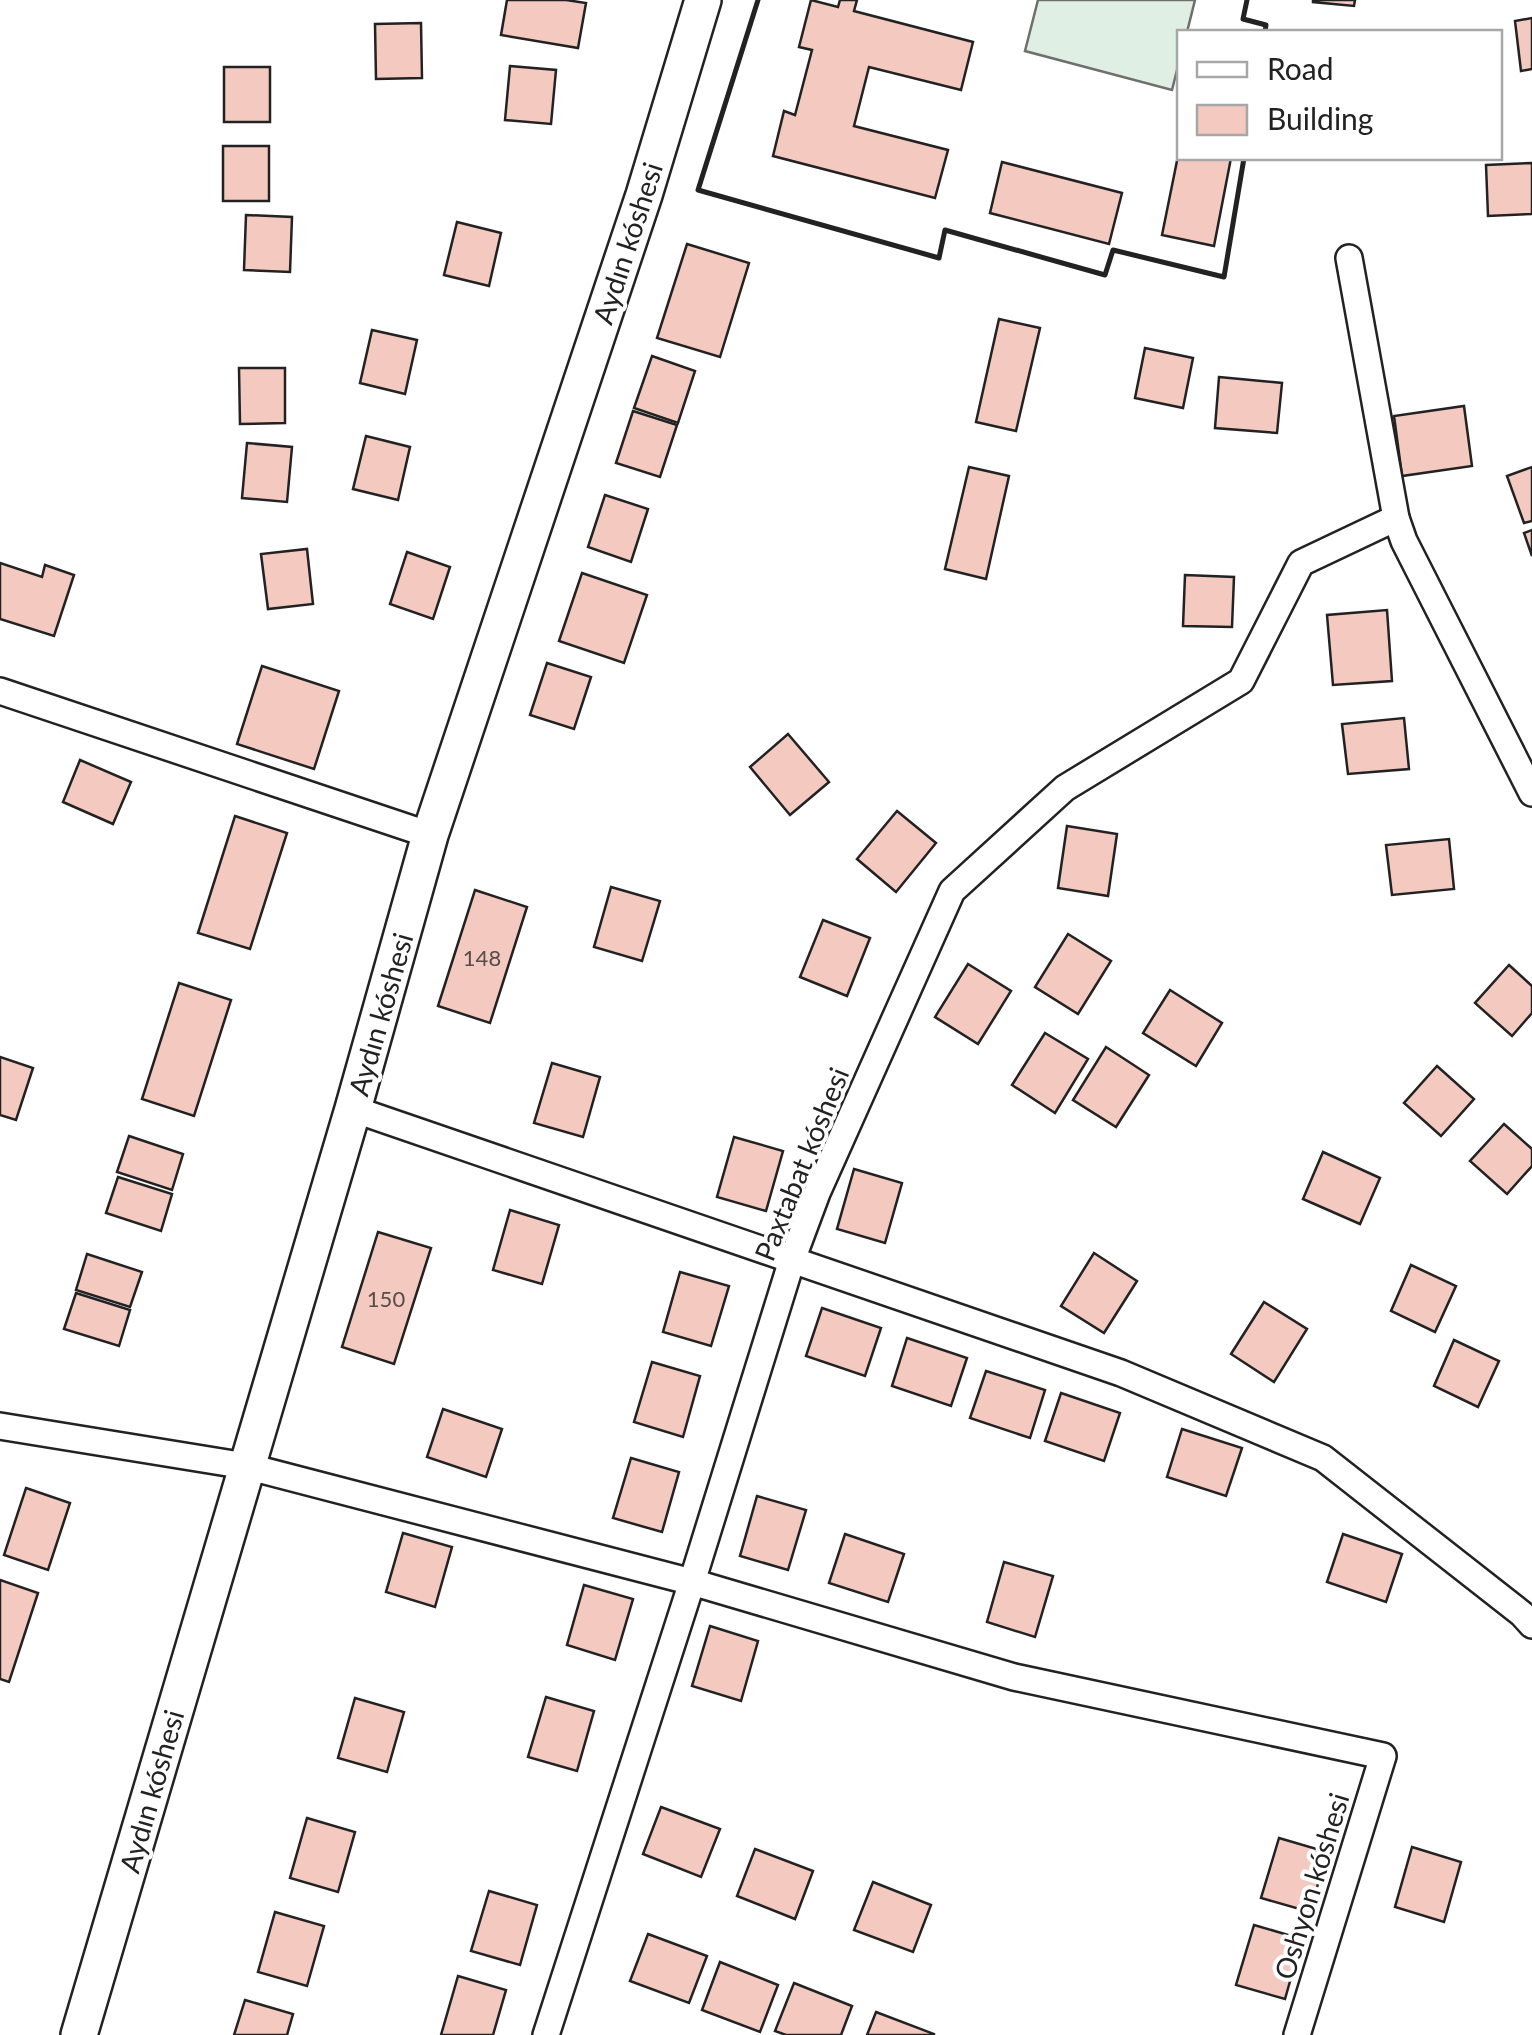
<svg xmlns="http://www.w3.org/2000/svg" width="1532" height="2035" viewBox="0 0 1532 2035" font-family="Lato,sans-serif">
<rect width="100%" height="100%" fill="#fff"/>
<path fill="#e0efe3" stroke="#6f6f6f" stroke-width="2.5" d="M1038,0H1195L1187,32H1180L1179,62L1172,90L1025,51Z"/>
<g fill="#f3c9c0" stroke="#222" stroke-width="2.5">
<path d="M507,0H566L586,3L578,48L501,35Z"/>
<path d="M811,0L838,7L840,0H857L854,11L973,42L961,90L869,67L854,126L948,150L935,198L773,156L784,111L795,115L812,50L799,47Z"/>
<path d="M1313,0H1355L1354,6L1313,2Z"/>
<path d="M1532,18V69L1521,71L1515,21Z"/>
<path d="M421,23L422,78L376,79L375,24Z"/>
<path d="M510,66L556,70L551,124L505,120Z"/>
<rect x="224" y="67" width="46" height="55"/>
<rect x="223" y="146" width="46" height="55"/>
<path d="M1180,146V158H1231L1214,246L1162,235Z"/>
<path d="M1002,162L1122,193L1109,244L990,213Z"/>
<path d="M1532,163V214L1488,216L1486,165Z"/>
<path d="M246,215L292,217L290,272L244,270Z"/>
<path d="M457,222L501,233L489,286L444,275Z"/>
<path d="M687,244L749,263L720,357L657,338Z"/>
<path d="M999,319L1040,328L1016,431L976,422Z"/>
<path d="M372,330L417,340L405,394L360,383Z"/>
<path d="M1145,348L1193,358L1183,408L1135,398Z"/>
<path d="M652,356L695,371L678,423L634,408Z"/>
<path d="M239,368H285V423L240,424Z"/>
<path d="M1219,377L1282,383L1277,433L1215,428Z"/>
<path d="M1464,406L1472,466L1402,476L1394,416Z"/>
<path d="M633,411L677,425L660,477L616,463Z"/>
<path d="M366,436L410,447L398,500L353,489Z"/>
<path d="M247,443L292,447L287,502L242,498Z"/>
<path d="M969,467L1009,476L986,579L945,569Z"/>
<path d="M1532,467V521L1524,523L1507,476Z"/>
<path d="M605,495L648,509L631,562L588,547Z"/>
<path d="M1532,530V556L1524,533Z"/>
<path d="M307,549L313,604L268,609L261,554Z"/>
<path d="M407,552L450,567L433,619L390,604Z"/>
<path d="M0,563L42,577L45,565L74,575L54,636L0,619Z"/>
<path d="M582,573L647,595L624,663L559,641Z"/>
<path d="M1185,575L1234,577L1232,627L1183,626Z"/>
<path d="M1387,610L1392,681L1333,685L1327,615Z"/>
<path d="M547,663L591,677L574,729L530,715Z"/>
<path d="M262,666L339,691L314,769L237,744Z"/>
<path d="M1404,718L1409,769L1348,774L1342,724Z"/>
<path d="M788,734L829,782L790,815L750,767Z"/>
<path d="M80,760L131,782L113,824L63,802Z"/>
<path d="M897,811L936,843L896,892L857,859Z"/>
<path d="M235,816L287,833L250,949L198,933Z"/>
<path d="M1067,826L1117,834L1108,896L1058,888Z"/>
<path d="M1449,839L1454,889L1392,895L1386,845Z"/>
<path d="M611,887L660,901L642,961L594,947Z"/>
<path d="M475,890L527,907L490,1023L438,1006Z"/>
<path d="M823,920L870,938L847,996L800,977Z"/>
<path d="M1068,934L1111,961L1078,1014L1035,987Z"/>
<path d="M968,964L1011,991L978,1044L935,1017Z"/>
<path d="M1509,965L1532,986V1013L1512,1036L1475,1003Z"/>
<path d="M179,983L231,1000L194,1116L142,1099Z"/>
<path d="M1170,990L1222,1023L1196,1066L1143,1033Z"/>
<path d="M1045,1033L1088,1059L1055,1113L1012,1085Z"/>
<path d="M1106,1047L1149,1075L1116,1127L1073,1100Z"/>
<path d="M0,1057L33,1068L16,1120L0,1115Z"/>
<path d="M552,1063L600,1077L583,1137L534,1123Z"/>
<path d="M1437,1066L1474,1099L1441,1136L1404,1103Z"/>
<path d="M1504,1124L1532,1149V1166L1507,1194L1470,1161Z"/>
<path d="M129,1136L183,1154L172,1190L117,1172Z"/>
<path d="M734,1137L783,1151L766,1211L717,1197Z"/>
<path d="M1323,1152L1380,1178L1360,1224L1303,1199Z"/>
<path d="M854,1169L902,1183L885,1243L837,1229Z"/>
<path d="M118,1177L172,1194L161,1231L106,1213Z"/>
<path d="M510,1210L559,1225L542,1284L493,1270Z"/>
<path d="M378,1232L431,1248L394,1364L342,1347Z"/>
<path d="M1094,1253L1137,1281L1104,1333L1061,1306Z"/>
<path d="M87,1254L142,1272L130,1307L76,1290Z"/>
<path d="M1411,1265L1456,1286L1435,1332L1391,1311Z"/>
<path d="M680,1272L729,1286L711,1346L663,1332Z"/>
<path d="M76,1293L130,1310L119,1346L64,1329Z"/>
<path d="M1264,1302L1307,1329L1274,1382L1231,1354Z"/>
<path d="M822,1308L881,1328L865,1376L806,1356Z"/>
<path d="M907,1338L967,1358L951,1406L892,1386Z"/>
<path d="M1454,1340L1499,1361L1478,1407L1434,1386Z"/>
<path d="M652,1362L700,1376L683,1437L634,1422Z"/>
<path d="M986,1371L1045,1390L1030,1438L970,1418Z"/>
<path d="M1061,1393L1120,1413L1104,1461L1045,1441Z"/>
<path d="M443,1409L502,1429L486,1477L427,1457Z"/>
<path d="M1182,1429L1242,1448L1226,1496L1167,1477Z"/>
<path d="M631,1458L679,1472L662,1532L613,1518Z"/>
<path d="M26,1488L70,1503L48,1570L4,1555Z"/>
<path d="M757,1496L806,1510L788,1570L740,1556Z"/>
<path d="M403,1533L452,1547L435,1607L386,1592Z"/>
<path d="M845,1534L904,1554L888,1602L829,1583Z"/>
<path d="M1343,1534L1402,1554L1386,1602L1327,1582Z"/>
<path d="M1004,1562L1053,1576L1035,1637L987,1622Z"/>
<path d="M0,1580L38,1593L9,1682L0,1679Z"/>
<path d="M584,1585L633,1599L615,1660L567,1645Z"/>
<path d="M710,1626L758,1641L741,1701L692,1686Z"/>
<path d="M546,1697L594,1711L577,1771L528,1757Z"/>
<path d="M355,1698L404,1712L387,1772L338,1758Z"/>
<path d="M661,1807L720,1829L701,1877L643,1854Z"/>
<path d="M307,1818L355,1832L338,1892L290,1878Z"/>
<path d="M1279,1838L1327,1852L1310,1912L1261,1898Z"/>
<path d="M1412,1847L1461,1862L1444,1922L1395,1907Z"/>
<path d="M755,1849L813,1871L795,1919L737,1896Z"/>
<path d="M873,1882L931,1905L913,1952L854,1930Z"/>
<path d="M489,1891L537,1905L520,1965L471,1951Z"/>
<path d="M275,1912L324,1926L307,1986L258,1972Z"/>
<path d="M1254,1925L1302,1939L1285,1999L1236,1985Z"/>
<path d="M648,1934L707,1956L689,2003L630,1981Z"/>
<path d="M720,1962L778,1985L760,2032L702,2010Z"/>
<path d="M458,1976L506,1990L493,2035H441Z"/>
<path d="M794,1983L852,2006L841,2035H786L775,2031Z"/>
<path d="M245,2000L293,2014L287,2035H234Z"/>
<path d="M876,2012L934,2034V2035H867Z"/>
</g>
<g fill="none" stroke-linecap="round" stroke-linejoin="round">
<g stroke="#222" stroke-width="30">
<g id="street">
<path d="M1349,258L1396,518L1404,541L1532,793"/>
<path d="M0,691L430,835"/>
<path d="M353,1109L1121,1373L1323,1458L1522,1614L1532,1625"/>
<path d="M0,1426L246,1466L692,1582L1014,1677L1383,1756L1297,2035"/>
<path d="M546,2035L692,1582L792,1260L817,1193L952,891L1065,788L1241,681L1301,563L1396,518"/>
</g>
</g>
<g stroke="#222" stroke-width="40">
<path id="secondary" d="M79,2035L353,1109L430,835L644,195L703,0"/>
</g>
<use href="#street" stroke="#fff" stroke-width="25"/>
<use href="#secondary" stroke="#fff" stroke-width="35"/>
<g stroke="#222" stroke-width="5">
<path d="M758,0L698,190L939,258L945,230L1105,275L1113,250L1224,277L1244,158"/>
<path d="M1247,0L1243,19L1266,25L1265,32"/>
</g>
</g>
<g text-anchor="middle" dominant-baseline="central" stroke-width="8" stroke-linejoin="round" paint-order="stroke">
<g font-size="22" fill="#564c4a">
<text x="482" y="957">148</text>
<text x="386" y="1298">150</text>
</g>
<g font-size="28" fill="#222" stroke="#fff">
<text transform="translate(627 243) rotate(-72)">Aydın kóshesi</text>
<text transform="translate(380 1014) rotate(-74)">Aydın kóshesi</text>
<text transform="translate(801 1164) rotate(-68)">Paxtabat kóshesi</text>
<text transform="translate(151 1791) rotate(-74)">Aydın kóshesi</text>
<text transform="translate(1311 1886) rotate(-73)">Oshyon kóshesi</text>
</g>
</g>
<rect x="1177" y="30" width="325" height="130" fill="#ffffff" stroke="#a7a7a7" stroke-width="2.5"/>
<rect x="1197" y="62" width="50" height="15" fill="#ffffff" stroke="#a7a7a7" stroke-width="2.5"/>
<text x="1267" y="80" font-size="30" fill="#222222">Road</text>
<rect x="1197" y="105" width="50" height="30" fill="#f3c9c0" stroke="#a7a7a7" stroke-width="2.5"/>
<text x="1267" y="130" font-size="30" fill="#222222">Building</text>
</svg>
